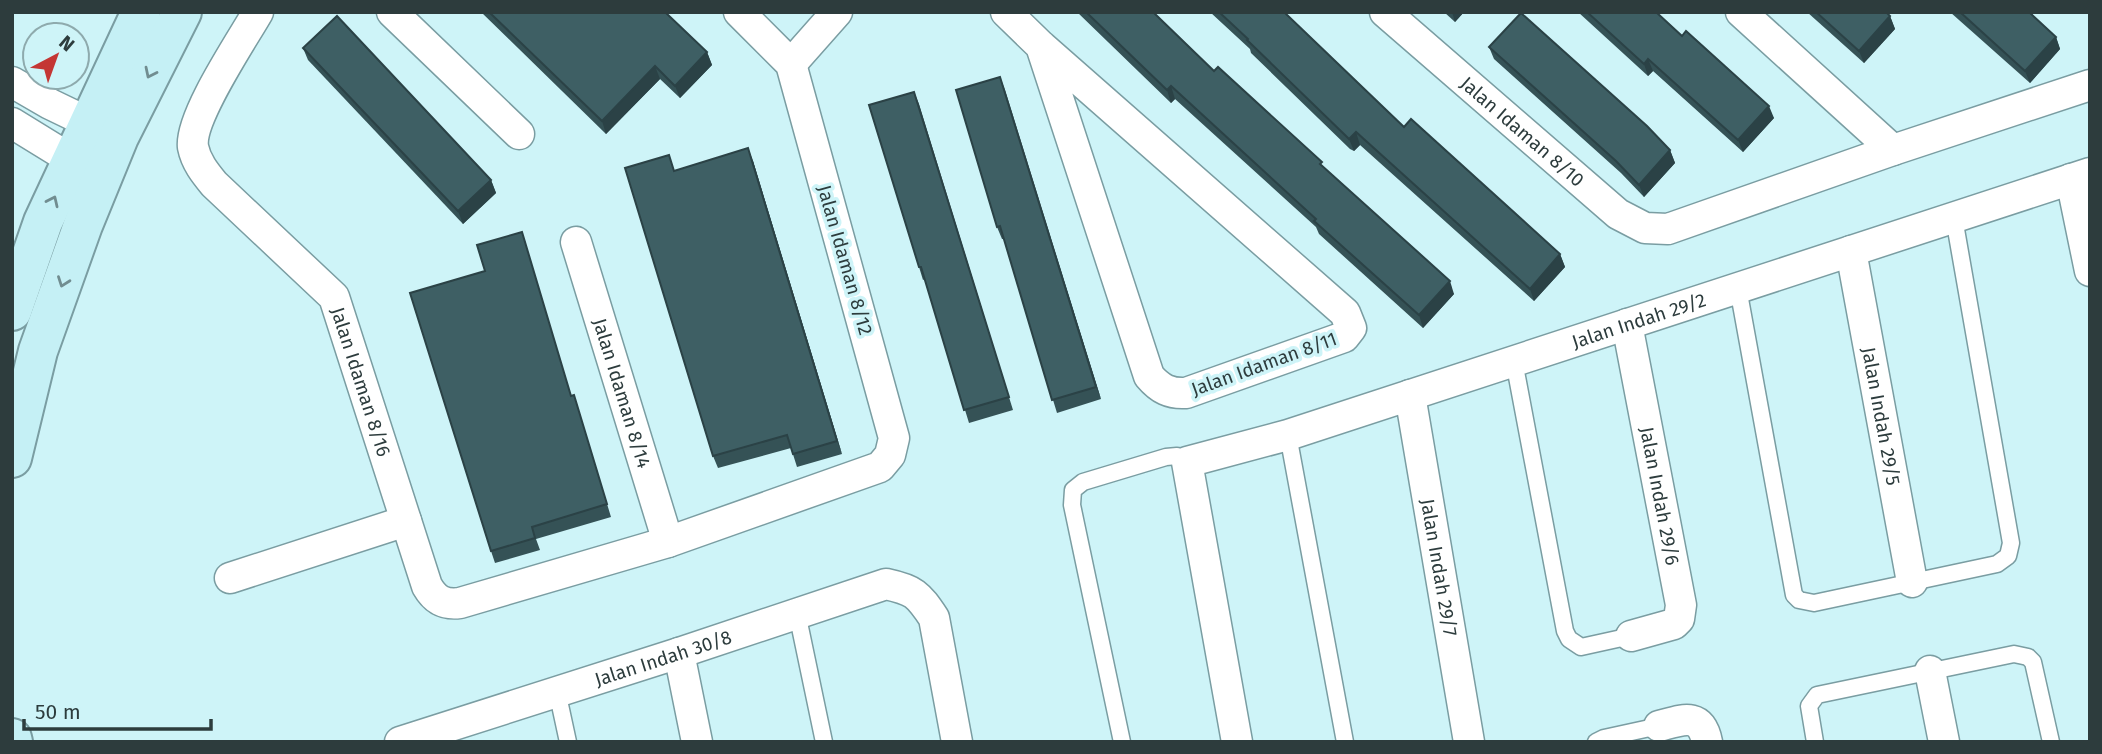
<svg xmlns="http://www.w3.org/2000/svg" width="2102" height="754" viewBox="0 0 2102 754" font-family="'Fira Sans',sans-serif">
<rect width="100%" height="100%" fill="#cef4f8"/>
<g fill="none" stroke-linecap="round" stroke-linejoin="round">
<g stroke="#7a9da2" stroke-width="19">
<g id="lane">
<path d="M1738,288L1794,595L1799,600L1814,603L1997,564L2008,556L2011,543L1954,218"/>
<path d="M1514,361L1565,631L1569,639L1581,647L1631,636"/>
<path d="M1288,435L1345,742"/>
<path d="M797,613L824,742"/>
<path d="M557,691L568,742"/>
<path d="M1122,742L1072,505L1073,490L1083,482L1166,457L1177,456L1187,462"/>
<path d="M1596,742L1604,738L1659,726"/>
<path d="M1815,742L1809,706L1817,695L2014,654L2028,657L2033,662L2051,742"/>
</g>
</g>
<g stroke="#7a9da2" stroke-width="33">
<g id="street">
<path id="s1" d="M258,12C242,40 189,118 193,147C196,162 205,173 214,184L334,297L427,586C435,600 444,605 460,603L668,542L880,467L890,455L894,438L791,64L739,12"/>
<path d="M392,12L519,134"/>
<path d="M1006,12L1041,46L1345,313L1351,328L1344,337L1186,393C1170,394 1160,389 1149,376L1041,46"/>
<path id="s2" d="M1385,12L1618,214L1645,228L1668,229L1893,150L2090,85"/>
<path d="M1741,12L1893,150"/>
<path d="M791,64L837,12"/>
<path d="M12,82L50,104L108,132"/>
<path d="M12,123L90,171"/>
<path d="M2071,179L2090,271"/>
<path id="s3" d="M576,242L668,542"/>
<path id="s4" d="M1851,251L1912,582"/>
<path id="s5" d="M1627,324L1681,605L1679,619L1674,624L1631,636"/>
<path id="s6" d="M1410,395L1469,742"/>
<path d="M230,578L406,521"/>
<path d="M679,653L697,742"/>
<path d="M1930,671L1944,742"/>
<path d="M1659,726C1682,720 1701,711 1707,742"/>
<path id="s7" d="M400,742L679,653L886,584C914,590 918,594 934,618L957,742"/>
<path id="s8" d="M1237,742L1187,462L1288,435L2090,173"/>
</g>
</g>
<g stroke="#7a9da2" stroke-width="42">
<g id="secondary">
<path d="M12,311L43,222L141,12"/>
<path d="M12,458L38,351L83,225L119,137L182,12"/>
<path d="M12,738L13,742"/>
</g>
</g>
<use href="#lane" stroke="#fff" stroke-width="16"/>
<use href="#street" stroke="#fff" stroke-width="30"/>
<use href="#secondary" stroke="#c5f0f5" stroke-width="38"/>
</g>
<g fill="#355256">
<path d="M481,12H665L707,52L712,65L680,98L660,79L606,134Z"/>
<path d="M1077,12H1153L1214,71L1454,294L1423,328L1319,234L1316,227L1175,99L1171,103Z"/>
<path d="M1210,12H1284L1404,127L1560,254L1565,267L1534,301L1360,145L1354,151L1350,149L1251,53L1250,49Z"/>
<path d="M1444,12H1464L1455,22Z"/>
<path d="M1578,12H1656L1774,118L1743,152L1653,71L1648,76Z"/>
<path d="M1807,12H1886L1890,16L1895,29L1864,63Z"/>
<path d="M1950,12H2029L2056,37L2060,49L2030,83Z"/>
<path d="M1489,47L1670,150L1675,163L1644,197L1621,173L1494,59Z"/>
<path d="M303,48L491,180L496,193L463,224L308,60Z"/>
<path d="M1000,77L1101,399L1057,413L1004,239H1002L997,227Z"/>
<path d="M914,92L1013,410L969,423L925,279L923,280L919,267Z"/>
<path d="M753,161L842,454L797,467L791,448L718,468L713,456L675,170Z"/>
<path d="M526,245L571,396L578,408L611,517L536,539L540,550L495,563L491,551L485,271Z"/>
</g>
<g fill="#2b4246">
<path d="M1452,12H1464L1455,22Z"/>
<path d="M1890,16L1895,29L1864,63L1859,51Z"/>
<path d="M2056,37L2060,49L2030,83L2025,71Z"/>
<path d="M707,52L712,65L680,98L675,86Z"/>
<path d="M1648,59L1653,71L1648,76L1644,64Z"/>
<path d="M655,66L660,79L606,134L602,121Z"/>
<path d="M1000,77L1005,90L1101,399L1096,387Z"/>
<path d="M1171,86L1175,99L1171,103L1167,90Z"/>
<path d="M914,92L919,104L1013,410L1009,397Z"/>
<path d="M1769,106L1774,118L1743,152L1738,140Z"/>
<path d="M1356,132L1360,145L1354,151L1349,139Z"/>
<path d="M748,148L753,161L842,454L837,441Z"/>
<path d="M1670,150L1675,163L1644,197L1639,185Z"/>
<path d="M491,180L496,193L463,224L458,211Z"/>
<path d="M1560,254L1565,267L1534,301L1530,289Z"/>
<path d="M1450,281L1454,294L1423,328L1419,315Z"/>
</g>
<g fill="#3e5f64" stroke="#2b4246" stroke-width="2">
<path d="M489,12H665L707,52L675,86L655,66L602,121Z"/>
<path d="M1086,12H1153L1214,71L1218,67L1322,162L1320,164L1450,281L1419,315L1314,221L1316,219L1171,86L1167,90Z"/>
<path d="M1219,12H1284L1404,127L1411,119L1560,254L1530,289L1356,132L1349,139L1346,136L1247,40L1248,39Z"/>
<path d="M1587,12H1656L1682,36L1686,31L1769,106L1738,140L1648,59L1644,64Z"/>
<path d="M1816,12H1886L1890,16L1859,51Z"/>
<path d="M1960,12H2029L2056,37L2025,71Z"/>
<path d="M1521,13L1647,126L1670,150L1639,185L1616,161L1489,47Z"/>
<path d="M337,16L491,180L458,211L303,48Z"/>
<path d="M1000,77L1096,387L1052,400L1000,226L997,227L956,90Z"/>
<path d="M914,92L1009,397L964,410L921,267H919L869,105Z"/>
<path d="M748,148L837,441L793,454L787,435L713,456L625,168L669,155L674,171Z"/>
<path d="M522,232L571,396L574,395L607,504L532,527L535,538L491,551L410,293L485,271L477,245Z"/>
</g>
<defs><path id="oneway-chevron" d="M-2-3.5L2.5 0L-2 3.5" fill="none" stroke-width="1.6" stroke-linecap="round" stroke-linejoin="round" transform="scale(1.75)"/></defs>
<g stroke="#718d90">
<use href="#oneway-chevron" transform="translate(150 73) rotate(116)"/>
<use href="#oneway-chevron" transform="translate(53 201) rotate(-65)"/>
<use href="#oneway-chevron" transform="translate(63 282) rotate(110)"/>
</g>
<g text-anchor="middle" dominant-baseline="central" stroke-width="7" stroke-linejoin="round" paint-order="stroke">
<g font-size="19" fill="#2d3c3d" stroke="#cef4f8">
<text stroke="none"><textPath href="#s2" startOffset="182">Jalan Idaman 8/10</textPath></text>
<text transform="translate(845 260) rotate(74)">Jalan Idaman 8/12</text>
<text stroke="none"><textPath href="#s8" startOffset="758">Jalan Indah 29/2</textPath></text>
<text transform="translate(1264 364) rotate(-20)">Jalan Idaman 8/11</text>
<text stroke="none"><textPath href="#s1" startOffset="448">Jalan Idaman 8/16</textPath></text>
<text stroke="none"><textPath href="#s3" startOffset="158">Jalan Idaman 8/14</textPath></text>
<text stroke="none"><textPath href="#s4" startOffset="168">Jalan Indah 29/5</textPath></text>
<text stroke="none"><textPath href="#s5" startOffset="175">Jalan Indah 29/6</textPath></text>
<text stroke="none"><textPath href="#s6" startOffset="175">Jalan Indah 29/7</textPath></text>
<text stroke="none"><textPath href="#s7" startOffset="276">Jalan Indah 30/8</textPath></text>
</g>
</g>
<rect width="2102" height="754" fill="none" stroke="#2d3c3d" stroke-width="28"/>
<g transform="translate(56 56) rotate(41)"><circle r="33" fill="#cef4f8" stroke="#8eaaad" stroke-width="2"/>
<path d="M0-5L12 26L0 18L-12 26Z" fill="#c43634"/>
<text y="-10" font-size="19" font-weight="bold" text-anchor="middle" fill="#2d3c3d">N</text>
</g>
<path d="M24 719v10h187v-10" fill="none" stroke="#2d3c3d" stroke-width="3.5"/>
<text x="35" y="719" font-size="21" fill="#2d3c3d" stroke="#cef4f8" stroke-width="5" paint-order="stroke">50 m</text>
</svg>
